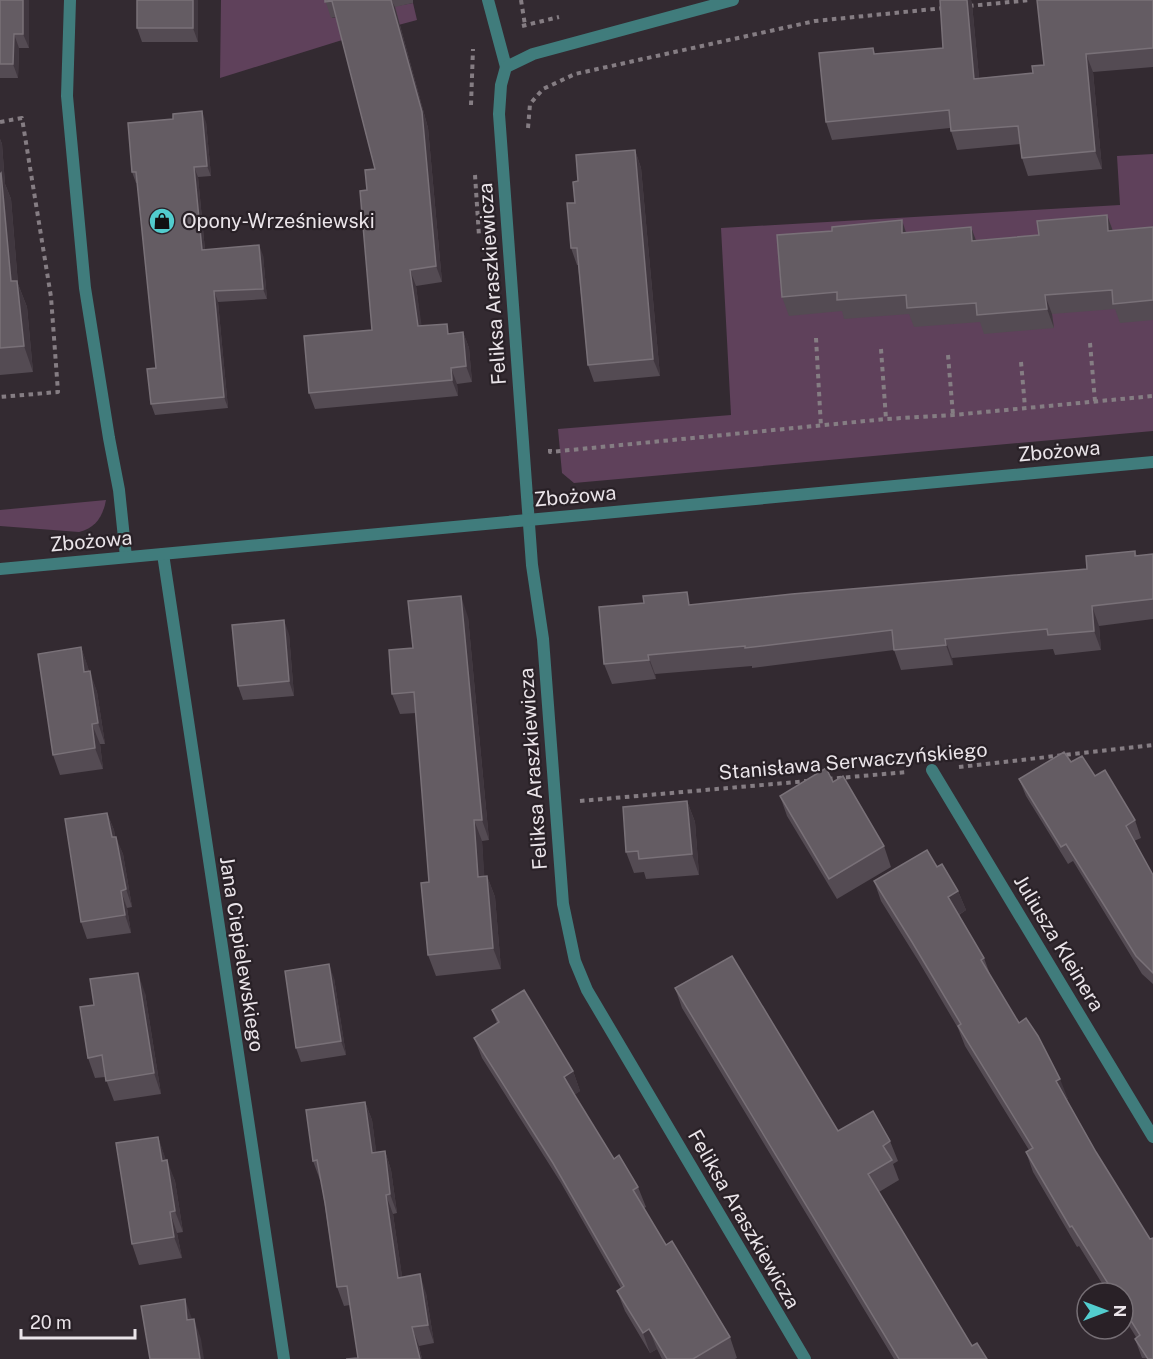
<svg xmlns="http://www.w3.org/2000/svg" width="1153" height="1359" viewBox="0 0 1153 1359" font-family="'Public Sans',sans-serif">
<rect width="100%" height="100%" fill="#332a31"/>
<g fill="#5f415b">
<path d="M221,0H328L332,18L413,3L417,20L339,41L220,78Z"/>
<path d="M1153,154V431L574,483L562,473L558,429L731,415L721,228L1120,205L1117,156Z"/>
<path d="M106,500C103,516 96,528 79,532L0,526V510Z"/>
</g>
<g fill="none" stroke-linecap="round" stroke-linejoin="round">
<g stroke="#857d83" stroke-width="4" stroke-dasharray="4.5 4.5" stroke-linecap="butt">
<path d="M521,0L525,25"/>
<path d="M969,6L1031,0"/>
<path d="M522,26L559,17"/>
<path d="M471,105L473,49"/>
<path d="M0,122L22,118L51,297L58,392L0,397"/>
<path d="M528,128L530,104L543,89L575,74L815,21L944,8"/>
<path d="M475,175L479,236"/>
<path d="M816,338L821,427"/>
<path d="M1090,343L1095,401"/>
<path d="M881,349L886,419"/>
<path d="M948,355L953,415"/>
<path d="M1021,362L1025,407"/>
<path d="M550,449V452L886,419L953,415L1153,396"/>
<path d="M959,767L1153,745"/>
<path d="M828,779L907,772"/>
<path d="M580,801L808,781"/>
</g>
<g stroke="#407c7c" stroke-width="12">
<path d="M70,0L67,96L85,288L109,438L119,490L126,557"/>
<path d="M488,0L506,67"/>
</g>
<g stroke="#407c7c" stroke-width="12">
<path d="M733,0L533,54L506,67L501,85L499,114L532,565L543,639L563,904L575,961L587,990L805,1359"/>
<path d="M163,554L284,1359"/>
<path d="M932,770L1153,1137"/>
</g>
<path stroke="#407c7c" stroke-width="12" d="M0,569L1153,462"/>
</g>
<g fill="#544b53">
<path d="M0,0H29V48H19L18,78H0Z"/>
<path d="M325,0H413V3L395,7L428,128L442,282L416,286L421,326L450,334L463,332L469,348L472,382L457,384L458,396L315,409L309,393L372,330L367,190L375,169L336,17L331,18Z"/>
<path d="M940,0H971L972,4L979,78L1033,73L1153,0V67L1093,72L1102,169L1028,176L1022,158L1020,144L957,150L950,128L832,140L826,122L873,48L875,54L943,48Z"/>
<path d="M198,1V42H142L137,28Z"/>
<path d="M206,122L211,176L198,177L205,250L263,255L267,299L218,302L228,408L155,415L151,404L156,368L137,183H136L132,172Z"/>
<path d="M0,139L2,144L5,184L11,199L18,284L27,307L33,372L0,375Z"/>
<path d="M635,150L641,168L660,376L594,382L588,365L578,265H577L571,248L575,203L578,181Z"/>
<path d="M1107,215L1113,231L1153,227V320L1120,323L1115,309L1052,314L1054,328L984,334L980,322L914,327L909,314L844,319L842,311L789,316L782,297L906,233L971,227L975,240L1039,235Z"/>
<path d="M1135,551L1137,556L1153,554V619L1099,626L1101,650L1055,655L1053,649L952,658L953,665L901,670L894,650L752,668V666L655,674L656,679L612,684L604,664L644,603L692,605L1087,569Z"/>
<path d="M468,617L489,840L482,841L484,877L487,876L495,897L501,969L436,976L428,955L429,882L416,713L400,714L392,694L413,648Z"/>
<path d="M289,634L294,696L243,700L238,686Z"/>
<path d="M81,647L89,671L97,692L105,744H100L103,769L60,775L53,755Z"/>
<path d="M1071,762L1095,776L1135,820L1141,838L1134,841L1153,875V984L1142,974L1073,861L1068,864L1026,796L1019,779Z"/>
<path d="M780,796L884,846L891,867L837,899L787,816Z"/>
<path d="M687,801L695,822L699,875L646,879L644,872L634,873L626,852Z"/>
<path d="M107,813L114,830L115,837L123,854L132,907L127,908L131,933L87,939L81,922Z"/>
<path d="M937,867L958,891L966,910L959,915L984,958L991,977L1019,1023L1068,1099H1067L1153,1359L1142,1358L1135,1339L1136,1337L1123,1316V1293H1108L1079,1246L1077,1247L1033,1172L1026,1152L1029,1150L965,1046L958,1028L919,962L881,901L874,881Z"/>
<path d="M334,978L346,1055L301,1062L296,1048Z"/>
<path d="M675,988L838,1131L890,1141L898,1161L893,1164L899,1180L879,1192L972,1346L987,1359H894L682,1008Z"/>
<path d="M145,993L161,1094L114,1101L105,1077L95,1078L88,1058Z"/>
<path d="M492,1010L573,1071L580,1091L574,1095L614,1159L638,1187L646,1207L644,1208L666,1245L730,1337L737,1358L735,1359H662L657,1349L650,1353L625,1311L617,1291L621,1288L561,1183L482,1058L474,1038L497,1023Z"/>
<path d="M365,1102L372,1120L376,1152L385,1151L391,1170L397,1213L393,1214L402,1277L426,1293L434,1343L419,1346L422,1359H346L358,1358L350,1305L344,1306L337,1287L321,1180H320L313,1161Z"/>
<path d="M158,1137L166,1161L175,1181L183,1232L177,1233L182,1258L139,1265L132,1244Z"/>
</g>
<g fill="#40373f">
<path d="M23,0H29V48L23,34Z"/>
<path d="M193,0H198V42L193,28Z"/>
<path d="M391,0L395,7L428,128L442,282L436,266Z"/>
<path d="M967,0H971L972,4L981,97L974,79Z"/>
<path d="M14,34L19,48L18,78L13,64Z"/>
<path d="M1086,54L1093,72L1102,169L1095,151Z"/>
<path d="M202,111L206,122L211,176L207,166Z"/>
<path d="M0,139L2,144L5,184L11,199L18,284L27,307L33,372L24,346L11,281L0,181Z"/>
<path d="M635,150L641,168L660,376L653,359Z"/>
<path d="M194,167L198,177L206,261L202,250Z"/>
<path d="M1107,215L1114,234L1108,231Z"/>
<path d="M902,220L908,239L902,233Z"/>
<path d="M971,227L978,246L972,241Z"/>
<path d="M259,245L263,255L267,299L263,289Z"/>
<path d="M410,270L416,286L424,342L418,326Z"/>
<path d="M214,291L218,302L228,408L224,397Z"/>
<path d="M1045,295L1052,314L1054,328L1047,309Z"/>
<path d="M463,332L469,348L472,382L466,366Z"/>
<path d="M451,368L457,384L458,396L452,380Z"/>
<path d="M461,596L468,617L489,840L482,820Z"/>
<path d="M1092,606L1099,626L1101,650L1094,631Z"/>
<path d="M284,620L289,634L294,696L289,681Z"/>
<path d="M945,639L952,658L953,665L946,645Z"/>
<path d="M81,647L88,667L91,692L84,672Z"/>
<path d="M648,655L655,674L656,679L649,660Z"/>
<path d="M90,671L97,692L105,744L98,723Z"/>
<path d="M92,724L100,744L103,769L95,748Z"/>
<path d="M687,801L695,822L699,875L692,854Z"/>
<path d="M107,813L114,830L118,855L112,837Z"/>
<path d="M474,820L482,841L486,898L478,877Z"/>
<path d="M116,837L123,854L132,907L126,889Z"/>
<path d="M487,876L495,897L501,969L493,948Z"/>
<path d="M121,891L127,908L131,933L125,915Z"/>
<path d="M958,891L966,910L955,917L948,897Z"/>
<path d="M329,964L334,978L346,1055L341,1041Z"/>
<path d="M138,973L145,993L161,1094L154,1073Z"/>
<path d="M573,1071L580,1091L571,1097L564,1077Z"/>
<path d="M1060,1079L1068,1099L1064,1101L1056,1081Z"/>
<path d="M365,1102L372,1120L379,1171L372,1153Z"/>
<path d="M158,1137L165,1157L169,1182L162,1161Z"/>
<path d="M385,1151L391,1170L397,1213L390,1194Z"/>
<path d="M167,1160L175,1181L183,1232L175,1211Z"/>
<path d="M386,1195L393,1214L405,1296L398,1278Z"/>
<path d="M170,1212L177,1233L182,1258L174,1237Z"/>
<path d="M420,1274L426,1293L434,1343L428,1325Z"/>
<path d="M185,1299L192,1319L187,1320Z"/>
<path d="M194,1319L201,1339L204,1359H200Z"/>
<path d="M412,1327L419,1346L422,1359H420Z"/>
<path d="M649,1329L657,1349L650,1353L643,1333Z"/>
</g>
<g fill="#645c63" stroke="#797178" stroke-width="1.5">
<path d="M0,0H23V34H14L13,64H0Z"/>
<rect x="137" y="0" width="56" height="28"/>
<path d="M325,0H391L422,112L436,266L410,270L418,326L447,324L448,334L463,332L466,366L451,368L452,380L309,393L304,336L372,330L360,191L367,190L365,170L375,169L332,1L325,2Z"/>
<path d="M940,0H967L974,79L1033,73L1032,66L1044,65L1037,0H1153V48L1086,54L1095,151L1022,158L1018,126L951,131L949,110L826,122L819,53L873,48L874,54L943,48Z"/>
<path d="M202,111L207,166L194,167L202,250L259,245L263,289L214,291L224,397L151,404L147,369L156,368L136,172H132L128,123L173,119V114Z"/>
<path d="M635,150L653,359L588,365L577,248H571L567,203H575L573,182L578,181L576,155Z"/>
<path d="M1,173L11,281H17L24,346L0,348V174Z"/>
<path d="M1107,215L1108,231L1153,227V300L1113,304L1112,290L1045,295L1047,309L977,315L976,303L907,308L906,295L837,300V292L782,297L777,235L832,231V227L902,220V233L971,227L972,241L1039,235L1037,221Z"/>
<path d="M1135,551V556L1153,554V599L1092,606L1094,631L1048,635L1047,629L945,639L946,645L894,650L892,630L745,648V646L648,655L649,660L604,664L599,607L644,603L643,596L687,592L689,605L792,594L1087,569L1086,556Z"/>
<path d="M461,596L482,820H474L478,877L487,876L493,948L428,955L421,883L429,882L414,692L392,694L389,650L413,648L408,601Z"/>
<path d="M284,620L289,681L238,686L232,625Z"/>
<path d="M81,647L84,672L90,671L98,723L92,724L95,748L53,755L38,654Z"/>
<path d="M1064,752L1071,762L1082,756L1095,776L1105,770L1135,820L1126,826L1153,875V973L1136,956L1066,844L1061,847L1019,779Z"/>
<path d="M826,768L833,782L843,776L884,846L829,879L780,796Z"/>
<path d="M687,801L692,854L639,859L638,851L626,852L623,807Z"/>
<path d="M107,813L112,837H116L126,889L121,891L125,915L81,922L65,819Z"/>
<path d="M927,850L937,867L942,864L958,891L948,897L984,958L981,960L1019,1023L1026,1018L1038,1036L1060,1079L1056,1081L1096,1152L1150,1239L1153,1238V1359H1148L1135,1339L1140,1335L1123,1308V1293H1114L1072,1226L1070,1227L1026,1152L1033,1148L958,1026L961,1024L912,942L874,881Z"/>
<path d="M732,956L838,1131L873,1111L890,1141L883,1146L892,1160L868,1174L972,1346L977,1343L987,1359H899L675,988Z"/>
<path d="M329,964L341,1041L296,1048L285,971Z"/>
<path d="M138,973L154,1073L106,1081L102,1055L88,1058L80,1007L94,1005L90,979Z"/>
<path d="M524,990L573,1071L564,1077L574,1094L614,1159L619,1155L638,1187L633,1190L666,1245L672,1241L730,1337L693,1359H667L649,1329L643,1333L617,1291L624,1286L553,1163L474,1038L499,1022L492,1010Z"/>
<path d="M365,1102L372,1153L385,1151L390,1194L386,1195L398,1278L420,1274L428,1325L412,1327L420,1359H346L358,1358L347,1286L337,1287L325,1203L317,1160L313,1161L306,1110Z"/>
<path d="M158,1137L162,1161L167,1160L175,1211L170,1212L174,1237L132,1244L116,1143Z"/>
<path d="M185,1299L187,1320L194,1319L200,1359H150L141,1306Z"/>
</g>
<defs>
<g id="shop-disc" transform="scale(1.35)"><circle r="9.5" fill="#52cdce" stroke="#292127"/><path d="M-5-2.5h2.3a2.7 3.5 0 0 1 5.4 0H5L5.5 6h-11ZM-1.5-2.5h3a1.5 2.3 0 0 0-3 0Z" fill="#111"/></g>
</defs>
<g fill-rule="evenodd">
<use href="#shop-disc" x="162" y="221"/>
</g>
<g text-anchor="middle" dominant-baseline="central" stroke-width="4.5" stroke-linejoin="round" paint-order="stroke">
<g font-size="20" fill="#eae4e9" stroke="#292127" text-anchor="start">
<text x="182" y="221">Opony-Wrześniewski</text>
</g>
<g font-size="20" fill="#eae4e9" stroke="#292127">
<text transform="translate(492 284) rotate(-94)">Feliksa Araszkiewicza</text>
<text transform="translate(1059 451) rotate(-5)">Zbożowa</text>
<text transform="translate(575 496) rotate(-5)">Zbożowa</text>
<text transform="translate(91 541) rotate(-5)">Zbożowa</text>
<text transform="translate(853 761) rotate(-5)">Stanisława Serwaczyńskiego</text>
<text transform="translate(533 769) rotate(-94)">Feliksa Araszkiewicza</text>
<text transform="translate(1059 943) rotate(59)">Juliusza Kleinera</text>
<text transform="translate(242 954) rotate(81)">Jana Ciepielewskiego</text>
<text transform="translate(744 1219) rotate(60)">Feliksa Araszkiewicza</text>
</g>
</g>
<g transform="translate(1105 1311) rotate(90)"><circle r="28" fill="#292127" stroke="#766f75" stroke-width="1.5"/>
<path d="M0-4.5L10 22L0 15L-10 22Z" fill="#52cdce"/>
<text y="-9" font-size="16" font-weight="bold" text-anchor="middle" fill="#eae4e9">N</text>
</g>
<path d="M21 1329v9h114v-9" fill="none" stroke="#eae4e9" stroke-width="3"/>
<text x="30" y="1329" font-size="18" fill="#eae4e9" stroke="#292127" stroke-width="4.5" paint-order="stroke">20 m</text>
</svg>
